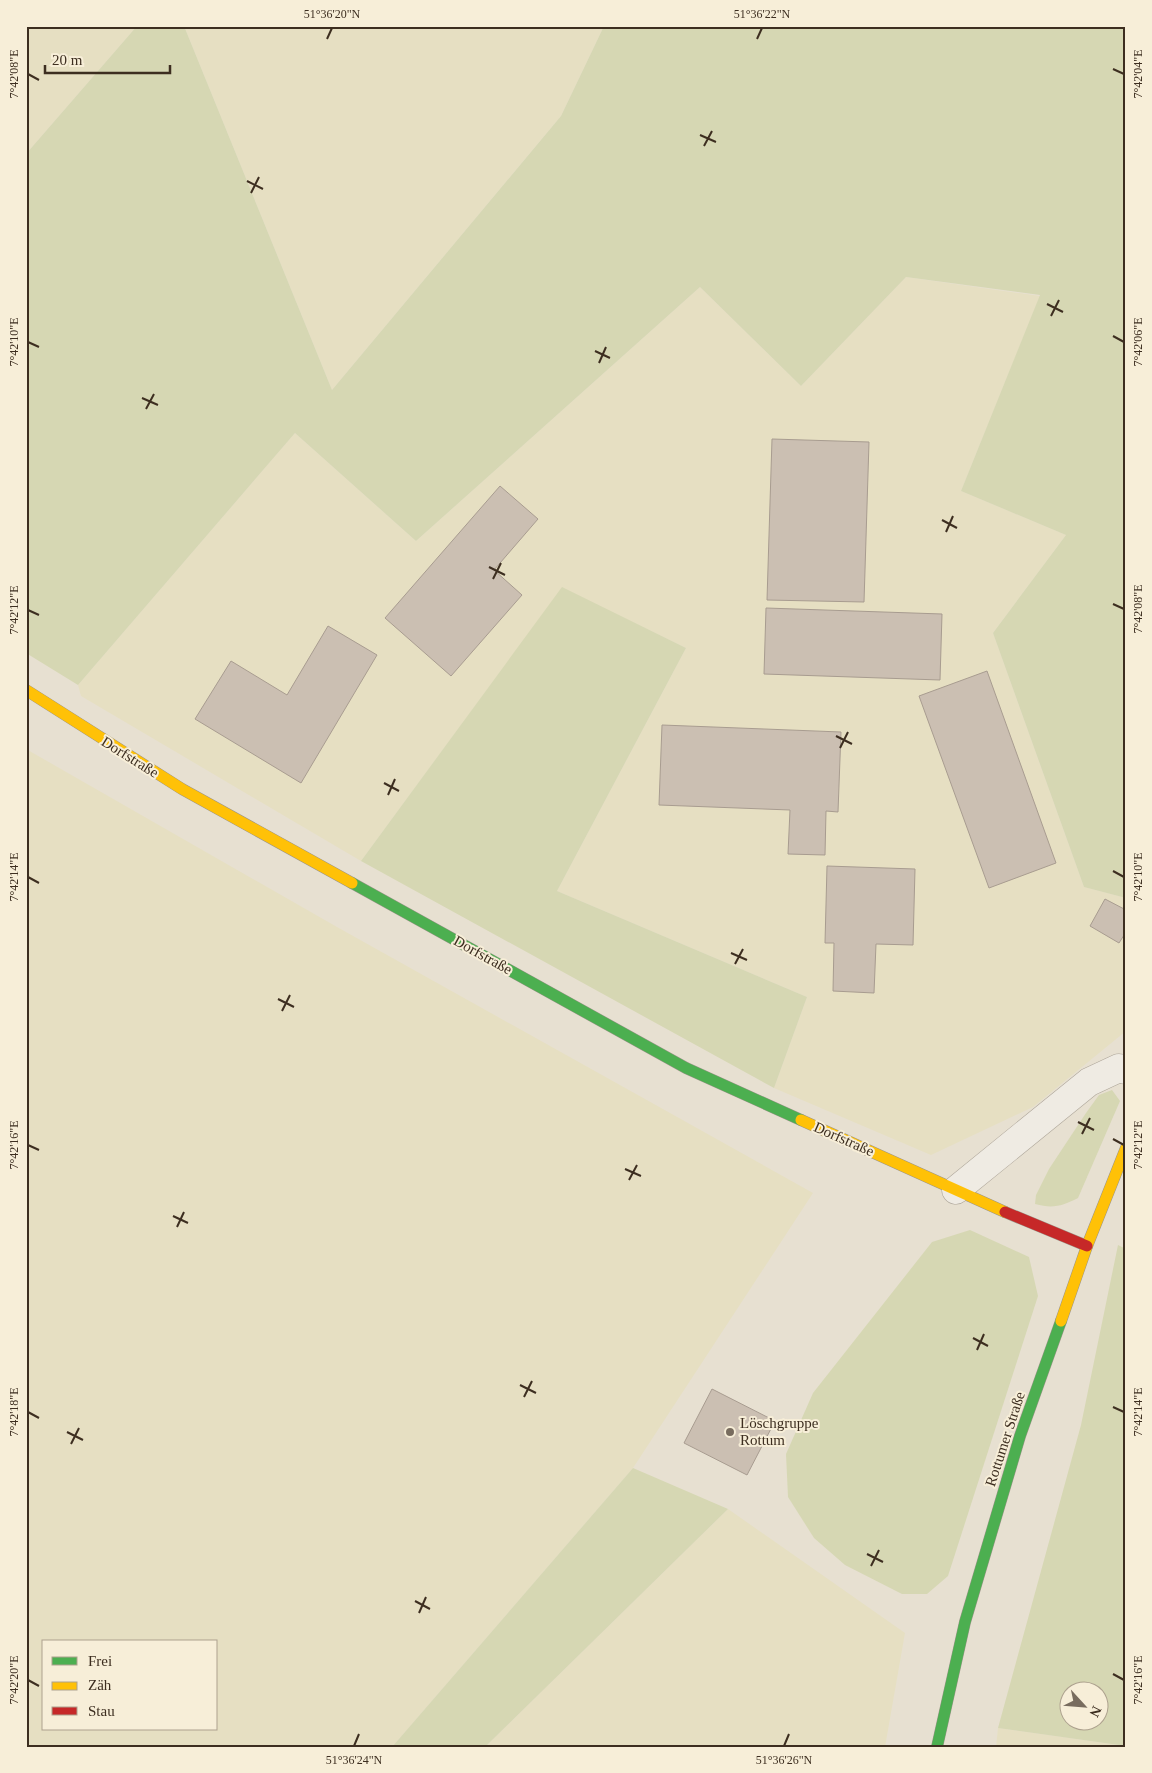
<svg xmlns="http://www.w3.org/2000/svg" width="1152" height="1773" viewBox="0 0 1152 1773" font-family="Georgia,serif">
<rect width="100%" height="100%" fill="#e7e0d1"/>
<g fill="#e6dfc2" fill-rule="evenodd">
<path d="M26,26H137L26,154Z"/>
<path d="M184,26H604L561,116L332,390Z"/>
<path d="M906,277L1040,296L961,491L1066,535L993,633L1084,887L1126,898V1031L1033,1107L931,1155L774,1088L807,997L557,891L686,648L562,588L361,861L81,696L78,685L295,433L416,541L700,287L801,386Z"/>
<path d="M26,749L337,927L813,1193L633,1468L392,1747H26ZM44,1642H216V1729H44Z"/>
<path d="M728,1509L905,1633L885,1747H485Z"/>
<path d="M998,1728L1126,1746V1747H996Z"/>
</g>
<g fill="#d6d7b3" fill-rule="evenodd">
<path d="M137,26H184L332,390L561,116L604,26H1126V898L1084,887L993,633L1066,535L961,491L1040,295L906,277L801,386L700,287L416,541L295,433L78,685L26,653V154Z"/>
<path d="M562,587L686,648L557,891L807,997L774,1088L361,861Z"/>
<path d="M1112,1090L1120,1101L1078,1198C1062,1206 1053,1209 1035,1204L1036,1195L1049,1169L1086,1113L1099,1095Z"/>
<path d="M970,1230L1029,1257L1038,1296L948,1576L927,1594H902L845,1565L814,1538L788,1497L786,1454L813,1393L932,1242Z"/>
<path d="M1118,1245L1126,1249V1746L998,1728L1081,1425ZM1100,1690V1720H1070V1690Z"/>
<path d="M633,1468L728,1509L485,1747H392Z"/>
</g>
<g fill="#cbbfb2" stroke="#a89c90">
<path d="M772,439L869,442L864,602L767,600Z"/>
<path d="M500,486L538,519L494,570L522,595L451,676L385,618Z"/>
<path d="M766,608L942,614L940,680L764,674Z"/>
<path d="M328,626L377,655L301,783L195,719L231,661L287,695Z"/>
<path d="M987,671L1056,863L989,888L919,696Z"/>
<path d="M662,725L841,732L838,812L826,811L825,855L788,854L790,810L659,805Z"/>
<path d="M827,866L915,869L913,945L876,944L874,993L833,991L834,943H825Z"/>
<path d="M1105,899L1126,910V932L1119,943L1090,926Z"/>
<path d="M712,1389L775,1421L747,1475L684,1443Z"/>
</g>
<g fill="none" stroke-linecap="round" stroke-linejoin="round">
<g stroke="#ada599" stroke-width="29">
<path id="street" d="M956,1190L1089,1082L1119,1068L1126,1070"/>
</g>
<g stroke="#9c958a" stroke-width="12">
<g id="fast">
<path d="M352,883L686,1068L801,1120"/>
<path d="M937,1747L965,1622L1020,1436L1061,1321"/>
</g>
</g>
<g stroke="#9c958a" stroke-width="12">
<g id="slow">
<path d="M26,690L182,789L352,883"/>
<path d="M801,1120L1005,1212"/>
<path d="M1061,1321L1087,1246L1126,1148"/>
</g>
</g>
<g stroke="#9c958a" stroke-width="12">
<path id="jam" d="M1005,1212L1087,1246"/>
</g>
<use href="#street" stroke="#efebe3" stroke-width="28"/>
<use href="#fast" stroke="#4caf50" stroke-width="11"/>
<use href="#slow" stroke="#ffc107" stroke-width="11"/>
<use href="#jam" stroke="#c62828" stroke-width="11"/>
</g>
<path fill="none" stroke="#3d2e20" stroke-width="2" d="M327,39L332,28M757,39L762,28M1113,69L1124,74M28,74L39,80M700,135L716,142M704,146L712,131M247,181L263,189M251,193L259,177M1047,304L1063,312M1051,316L1059,300M1113,336L1124,342M28,342L39,347M595,351L610,358M599,363L606,347M142,398L158,405M146,409L154,394M942,520L957,528M946,532L953,516M489,567L505,575M493,579L501,563M1113,604L1124,609M28,610L39,615M836,736L852,744M840,748L848,732M384,783L399,791M388,795L395,779M1113,871L1124,877M28,877L39,883M731,953L747,960M735,964L743,949M278,999L294,1007M282,1011L290,995M1078,1122L1094,1130M1082,1134L1090,1118M1113,1139L1124,1145M28,1145L39,1150M625,1169L641,1176M629,1180L637,1165M173,1216L188,1223M177,1227L184,1212M973,1338L988,1346M977,1350L984,1334M520,1385L536,1393M524,1397L532,1381M1113,1407L1124,1412M28,1412L39,1418M67,1432L83,1440M71,1444L79,1428M867,1554L883,1562M871,1566L879,1550M415,1601L430,1609M419,1613L426,1597M1113,1674L1124,1680M28,1680L39,1686M354,1746L359,1734M784,1746L789,1734"/>
<circle fill="#786c5e" stroke="#f7eed8" stroke-width="2" cx="730" cy="1432" r="5"/>
<g text-anchor="middle" dominant-baseline="central" stroke-width="4" stroke-linejoin="round" paint-order="stroke">
<g font-size="15" fill="#3d2e20" stroke="#f7eed8">
<text transform="translate(130 757) rotate(32)">Dorfstraße</text>
<text transform="translate(483 955) rotate(29)">Dorfstraße</text>
<text transform="translate(844 1139) rotate(24)">Dorfstraße</text>
<text transform="translate(1005 1439) rotate(-72)">Rottumer Straße</text>
</g>
<g font-size="15" fill="#3d2e20" stroke="#f7eed8" text-anchor="start">
<text x="740" y="1423">Löschgruppe<tspan x="740" dy="17">Rottum</tspan></text>
</g>
</g>
<rect width="1152" height="1773" fill="none" stroke="#f7eed8" stroke-width="55"/>
<rect x="42" y="1640" width="175" height="90" fill="#f7eed8" stroke="#ada18e"/>
<rect x="52" y="1657" width="25" height="8" fill="#4caf50" stroke="#ada18e"/>
<text x="88" y="1666" font-size="15" fill="#3d2e20">Frei</text>
<rect x="52" y="1682" width="25" height="8" fill="#ffc107" stroke="#ada18e"/>
<text x="88" y="1690" font-size="15" fill="#3d2e20">Zäh</text>
<rect x="52" y="1707" width="25" height="8" fill="#c62828" stroke="#ada18e"/>
<text x="88" y="1716" font-size="15" fill="#3d2e20">Stau</text>
<g transform="translate(1084 1706) rotate(116)"><circle r="24" fill="#f7eed8" stroke="#ada18e"/>
<path d="M0-4L9 19L0 12L-9 19Z" fill="#786c5e"/>
<text y="-8" font-size="14" font-weight="bold" text-anchor="middle" fill="#3d2e20">N</text>
</g>
<path d="M45 65v8h125v-8" fill="none" stroke="#3d2e20" stroke-width="2.5"/>
<text x="52" y="65" font-size="15" fill="#3d2e20" stroke="#f7eed8" stroke-width="4" paint-order="stroke">20 m</text>
<rect x="28" y="28" width="1096" height="1718" fill="none" stroke="#3d2e20" stroke-width="2"/>
<g font-size="12" text-anchor="middle" fill="#3d2e20">
<text x="332" y="18">51°36'20"N</text>
<text x="762" y="18">51°36'22"N</text>
<text transform="translate(1138 74) rotate(-90)" y="4">7°42'04"E</text>
<text transform="translate(14 74) rotate(-90)" y="4">7°42'08"E</text>
<text transform="translate(1138 342) rotate(-90)" y="4">7°42'06"E</text>
<text transform="translate(14 342) rotate(-90)" y="4">7°42'10"E</text>
<text transform="translate(1138 609) rotate(-90)" y="4">7°42'08"E</text>
<text transform="translate(14 610) rotate(-90)" y="4">7°42'12"E</text>
<text transform="translate(1138 877) rotate(-90)" y="4">7°42'10"E</text>
<text transform="translate(14 877) rotate(-90)" y="4">7°42'14"E</text>
<text transform="translate(1138 1145) rotate(-90)" y="4">7°42'12"E</text>
<text transform="translate(14 1145) rotate(-90)" y="4">7°42'16"E</text>
<text transform="translate(1138 1412) rotate(-90)" y="4">7°42'14"E</text>
<text transform="translate(14 1412) rotate(-90)" y="4">7°42'18"E</text>
<text transform="translate(1138 1680) rotate(-90)" y="4">7°42'16"E</text>
<text transform="translate(14 1680) rotate(-90)" y="4">7°42'20"E</text>
<text x="354" y="1764">51°36'24"N</text>
<text x="784" y="1764">51°36'26"N</text>
</g>
</svg>
